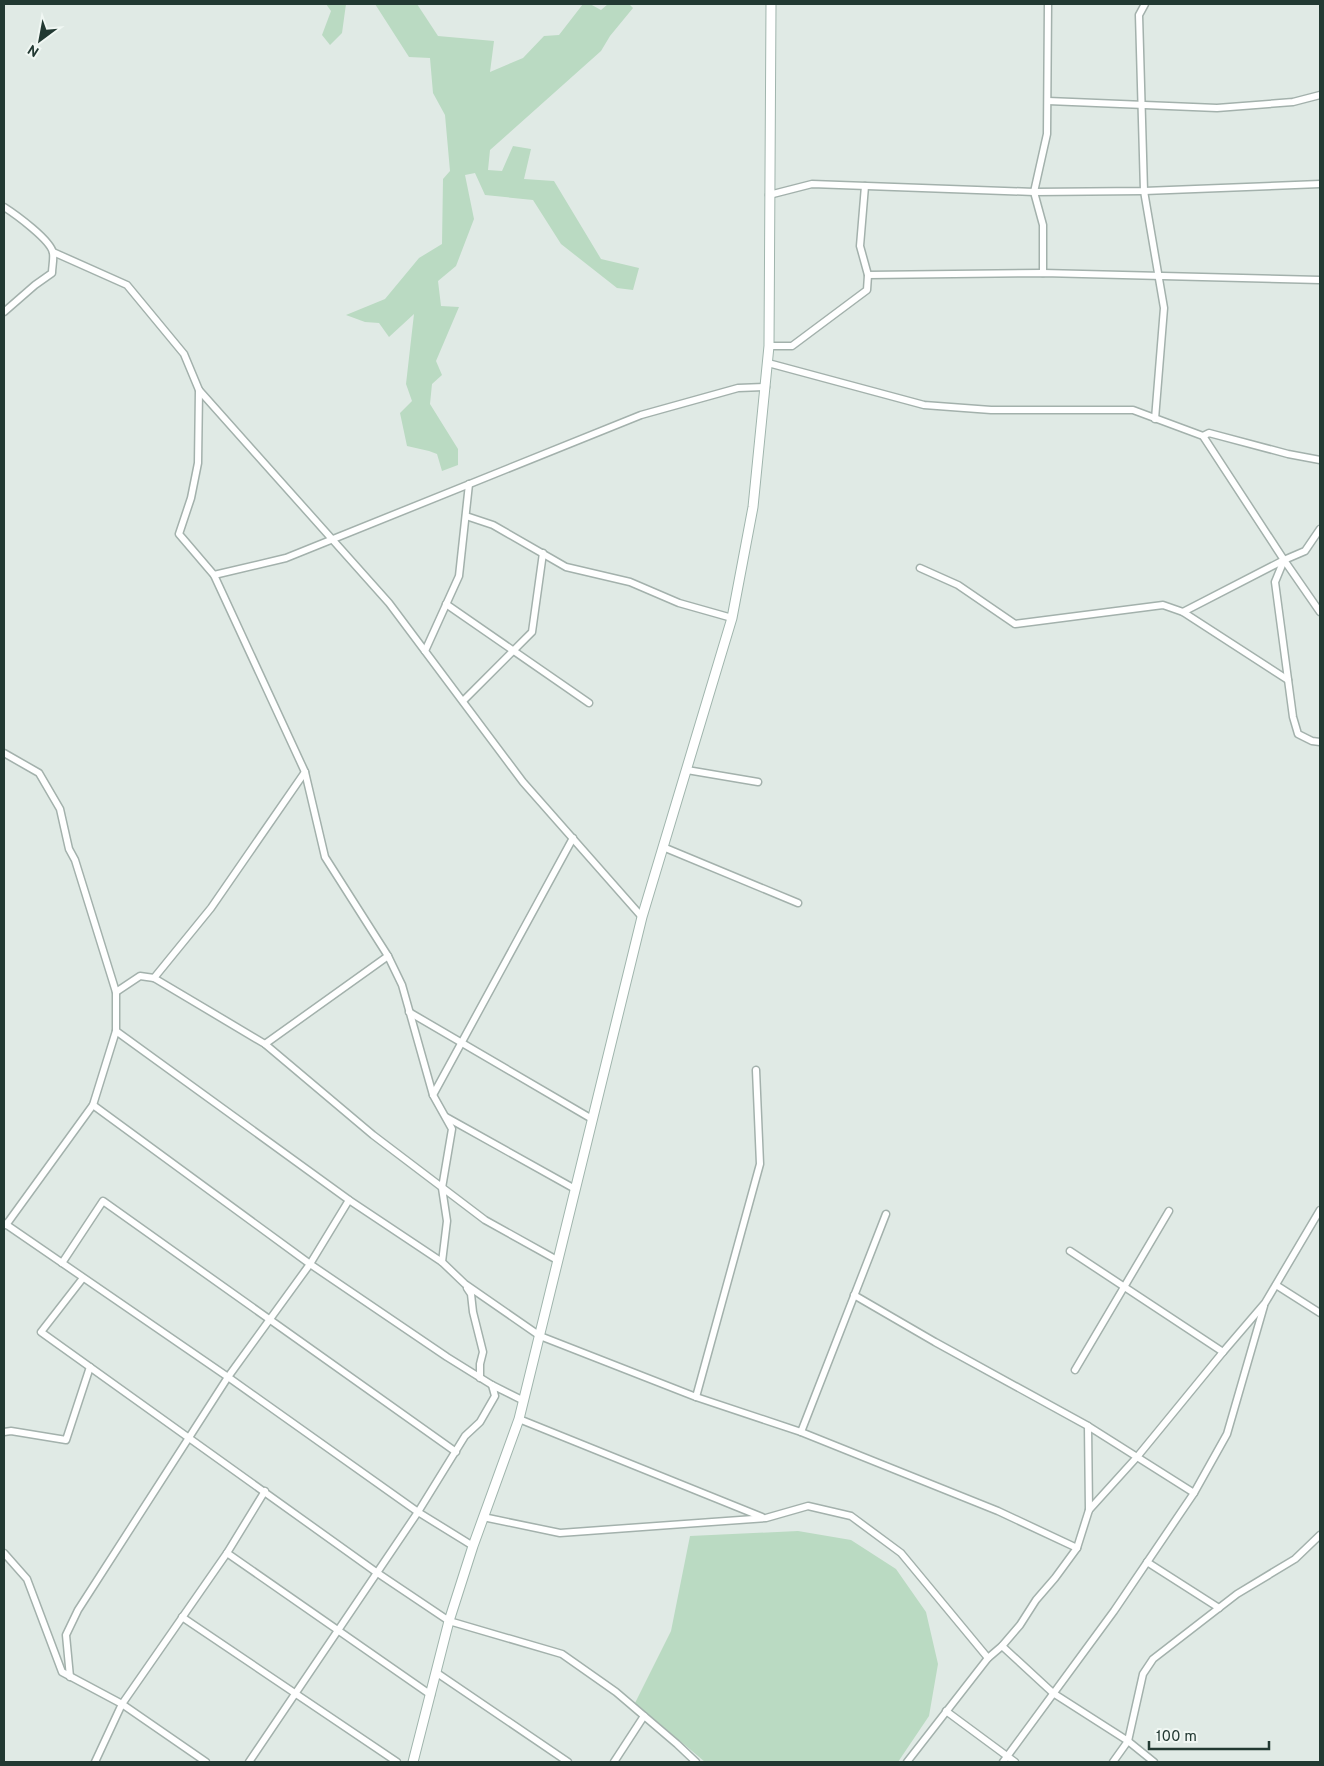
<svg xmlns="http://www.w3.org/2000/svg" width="1324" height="1766" viewBox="0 0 1324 1766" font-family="Overpass,sans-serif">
<rect width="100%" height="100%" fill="#e0eae5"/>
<g fill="#badac2">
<path d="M326,4H346L342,33L330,45L322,35L331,11Z"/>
<path d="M375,4H417L438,36L494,41L490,72L523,58L544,36L559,35L583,4H590L601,10L608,4H629L633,8L610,36L601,51L490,150L488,170L502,171L513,146L531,149L524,179L554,181L601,259L639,268L633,290L617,288L561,244L533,200L485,195L475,173L465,175L474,219L456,266L438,281L441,306L459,307L436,361L442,375L432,384L430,404L458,449V465L442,471L437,454L429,451L407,446L400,413L412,401L406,384L414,314L389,337L379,323L365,322L346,315L385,299L419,258L442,244L443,179L450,171L445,115L433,93L430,58L409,57Z"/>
<path d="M798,1531L851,1540L896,1569L926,1612L938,1664L929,1716L898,1762H705L635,1703L671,1631L690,1536Z"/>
</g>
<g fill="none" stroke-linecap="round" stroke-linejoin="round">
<g stroke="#a3b1ac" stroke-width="9">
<g id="street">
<path d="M1145,4L1139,15L1144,191L1164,308L1155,419"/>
<path d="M1048,101L1217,108L1293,102L1320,95"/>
<path d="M769,195L812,184L1034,192L1144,191L1320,184"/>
<path d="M4,207C15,214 51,240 53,253C54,259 52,267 52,273L35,285L4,312"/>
<path d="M53,252L127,285L184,354L199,390L198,463L191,498L179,534L214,575L305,772L325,857L388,956L402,985L433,1095L452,1129L442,1188L447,1221L442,1262"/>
<path d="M1043,273V225L1034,192L1047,134L1048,4"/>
<path d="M868,275L1043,273L1320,280"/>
<path d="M769,346H792L867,290L868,275L860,246L865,186"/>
<path d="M768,363L924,405L991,410H1133L1203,436L1284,560L1275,582L1293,717L1298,734L1312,741L1320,742"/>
<path d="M199,390L389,603L523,782L642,917"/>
<path d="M1203,436L1209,433L1288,454L1320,460"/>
<path d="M466,516L493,525L566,567L630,582L679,603L732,618"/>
<path d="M1284,560L1320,612"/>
<path d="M920,568L958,585L1015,624L1163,605L1183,612L1288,680"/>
<path d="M214,575L286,558L641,415L738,388L766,387"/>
<path d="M446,604L589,703"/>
<path d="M1183,612L1284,560L1305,551L1320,529"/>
<path d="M425,651L459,576L469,484"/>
<path d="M463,701L532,632L543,553"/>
<path d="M4,753L39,773L60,809L69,849L75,860L116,992V1031L349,1200L442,1262L465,1284L540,1336L696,1397L801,1432L998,1511L1077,1548"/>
<path d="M687,770L758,782"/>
<path d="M663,847L798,903"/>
<path d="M154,978L211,908L305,772"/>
<path d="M116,992L140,976L154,978L265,1044L373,1135L485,1220L557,1260"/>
<path d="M409,1012L592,1119"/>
<path d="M265,1044L388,956"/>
<path d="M433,1095L573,838"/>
<path d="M93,1105L310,1264L447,1357L492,1385"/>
<path d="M446,1117L575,1189"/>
<path d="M4,1223L228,1377L418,1512L473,1546"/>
<path d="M6,1225L93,1105L116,1031"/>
<path d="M1070,1251L1223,1352"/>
<path d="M62,1263L103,1201L456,1452"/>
<path d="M83,1278L41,1332L376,1572L449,1621L562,1654L616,1692L677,1744L696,1762"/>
<path d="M1276,1285L1320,1313"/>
<path d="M467,1288L471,1294L473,1312L483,1352L480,1364V1378"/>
<path d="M854,1295L935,1342L1088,1426L1089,1510"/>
<path d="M1075,1370L1169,1211"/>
<path d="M696,1397L760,1164L756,1070"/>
<path d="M519,1419L762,1517"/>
<path d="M1088,1426L1194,1493"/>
<path d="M4,1432L11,1431L66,1440L90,1367"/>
<path d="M801,1432L886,1214"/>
<path d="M483,1517L560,1533L766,1518L808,1506L851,1516L901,1553L988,1658"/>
<path d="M4,1553L27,1579L62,1672L122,1704L206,1762"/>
<path d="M227,1553L431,1695"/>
<path d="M1147,1562L1219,1608"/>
<path d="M182,1617L397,1762"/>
<path d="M1002,1646L1053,1693L1128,1741L1154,1762"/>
<path d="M437,1673L568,1762"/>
<path d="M70,1677L66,1635L78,1610L228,1377L310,1264L349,1200"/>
<path d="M946,1711L1015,1762"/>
<path d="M95,1762L122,1704L227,1553L265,1491"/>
<path d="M249,1762L418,1512L465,1436L480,1422L495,1396L492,1385L522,1400"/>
<path d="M614,1762L644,1716"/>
<path d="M907,1762L988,1658L1002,1646L1020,1625L1036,1600L1055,1578L1077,1548L1089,1510L1137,1457L1223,1352L1265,1303L1320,1210"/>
<path d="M1003,1762L1114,1611L1194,1493L1227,1434L1264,1306"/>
<path d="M1113,1762L1128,1741L1143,1674L1153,1659L1237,1594L1295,1559L1320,1535"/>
</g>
</g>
<g stroke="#a0b5ad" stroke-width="11">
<path id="secondary" d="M413,1762L449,1621L473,1546L519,1419L642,917L732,618L753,507L769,346L771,4"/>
</g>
<use href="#street" stroke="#fff" stroke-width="6"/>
<use href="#secondary" stroke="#fff" stroke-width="9"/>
</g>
<rect width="1324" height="1766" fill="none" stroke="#223932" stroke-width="10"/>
<g transform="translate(40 40) rotate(212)" stroke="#f0f7f3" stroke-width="4" paint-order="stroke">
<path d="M0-4L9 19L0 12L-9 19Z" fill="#223932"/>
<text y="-8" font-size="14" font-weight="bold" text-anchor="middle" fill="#223932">N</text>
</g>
<path d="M1149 1741v8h120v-8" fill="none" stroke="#223932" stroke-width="2.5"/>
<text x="1156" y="1741" font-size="15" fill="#223932" stroke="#f0f7f3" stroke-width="4" paint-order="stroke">100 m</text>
</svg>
